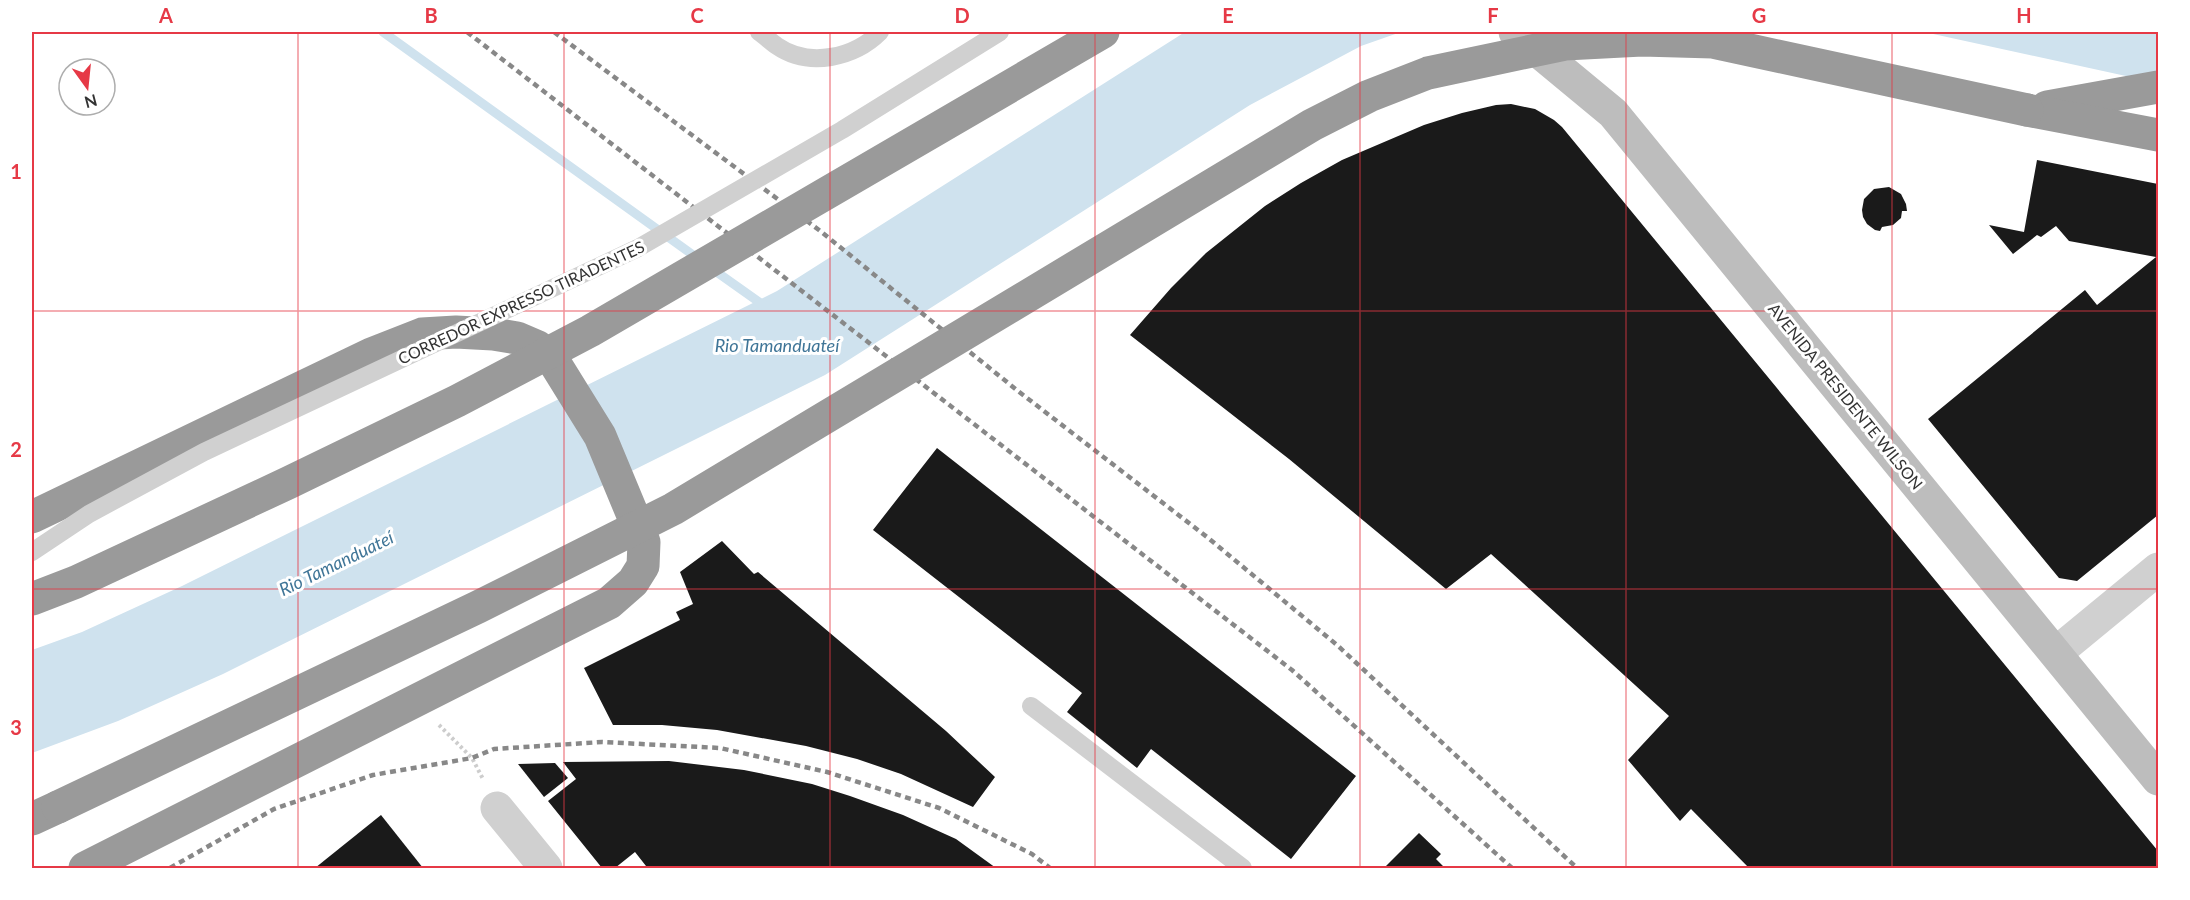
<svg xmlns="http://www.w3.org/2000/svg" width="2190" height="900" viewBox="0 0 2190 900" font-family="Lato,sans-serif">
<rect width="100%" height="100%" fill="#fff"/>
<g fill="#cfe2ee">
<path d="M1185,32H1401L1361,46L1250,105L825,375L223,674L118,721L32,753V650L82,632L182,586L777,291Z"/>
<path d="M1924,32H2158V83Z"/>
</g>
<g fill="none" stroke-linecap="round" stroke-linejoin="round">
<g stroke="#cfe2ee" stroke-width="9">
<path d="M383,32L700,260"/>
<path d="M711,268L766,307"/>
</g>
</g>
<g fill="#1a1a1a">
<path d="M1511,104L1535,109L1554,120L1562,127L2158,851V868H1749L1691,809L1680,821L1628,760L1669,716L1491,554L1446,589L1289,459L1130,335L1171,288L1206,253L1265,206L1301,183L1342,160L1424,125L1462,113L1496,105Z"/>
<path d="M2037,160L2158,184V515L2077,581L2059,578L1928,419L2085,290L2097,305L2156,257L2069,241L2056,226L2041,237L2037,235L2013,254L1989,225L2024,232Z"/>
<path d="M1889,187L1901,194L1906,204L1907,211H1902L1901,218L1893,225L1882,227L1880,231L1875,230L1867,224L1863,217L1862,210L1864,199L1874,189Z"/>
<path d="M937,448L1356,776L1291,859L1151,749L1137,768L1067,712L1082,693L873,530Z"/>
<path d="M722,541L754,574L758,572L946,731L995,777L973,807L901,774L857,759L806,746L717,730L662,725H613L584,668L680,620L676,612L693,604L680,572Z"/>
<path d="M669,761L744,770L812,784L850,796L903,815L956,839L996,868H643L646,866L635,852L615,868H602L548,801L576,779L563,762Z"/>
<path d="M555,763L568,778L544,797L518,764Z"/>
<path d="M381,815L423,868H315Z"/>
<path d="M1419,833L1441,854L1436,859L1445,868H1384Z"/>
</g>
<g fill="none" stroke-linecap="round" stroke-linejoin="round">
<path stroke="#cdcdcd" stroke-width="4" stroke-dasharray="3 3" stroke-linecap="butt" d="M439,725L472,758L483,779"/>
<g stroke="#d0d0d0" stroke-width="18">
<path d="M759,32C765,36 771,42 777,46C809,68 854,58 880,32"/>
<path d="M1031,706L1243,868"/>
</g>
<g stroke="#d0d0d0" stroke-width="33">
<path d="M2056,653L2158,569"/>
<path d="M497,808L546,868"/>
</g>
<path stroke="#bdbdbd" stroke-width="33" d="M1515,32L1613,113L2158,779"/>
<g stroke="#9a9a9a" stroke-width="33">
<path d="M2047,107L2158,87"/>
<path d="M2027,110L2158,135"/>
<path d="M32,517L371,354L422,334L456,332L493,334L517,338L538,347L551,357L600,436L644,542L643,566L633,582L609,603L85,868"/>
<path d="M32,819L58,807"/>
</g>
<g stroke="#888" stroke-width="4.5" stroke-dasharray="6 4.5" stroke-linecap="butt">
<path d="M467,32L1292,670L1512,868"/>
<path d="M554,32L819,230L1018,391L1207,537L1337,645L1577,868"/>
<path d="M170,868L274,809L373,775L472,758L494,749L602,742L720,748L827,772L939,808L1032,854L1050,868"/>
</g>
<path stroke="#d0d0d0" stroke-width="18" d="M32,552L89,514L204,452L638,248L842,130L1000,32"/>
<g stroke="#9a9a9a" stroke-width="33">
<path d="M32,599L76,582L288,483L457,401L590,331L1103,32"/>
<path d="M58,807L478,607L673,509L1312,125L1369,96L1428,73L1565,44L1642,40L1713,42L2027,110"/>
</g>
</g>
<path fill="none" stroke="#e63946" stroke-width="1.5" stroke-opacity="0.55" d="M298,32V868M564,32V868M830,32V868M1095,32V868M1360,32V868M1626,32V868M1892,32V868M32,311H2158M32,589H2158"/>
<g text-anchor="middle" dominant-baseline="central" stroke-width="6" stroke-linejoin="round" paint-order="stroke">
<g font-size="16" fill="#333" stroke="#fff">
<text transform="translate(521 302) rotate(-25)">CORREDOR EXPRESSO TIRADENTES</text>
<text transform="translate(1846 396) rotate(51)">AVENIDA PRESIDENTE WILSON</text>
</g>
<g font-size="18" font-style="italic" fill="#3f7597" stroke="#fff">
<text x="777" y="345">Rio Tamanduateí</text>
<text transform="translate(336 563) rotate(-26)">Rio Tamanduateí</text>
</g>
</g>
<rect width="2190" height="900" fill="none" stroke="#ffffff" stroke-width="66"/>
<g transform="translate(87 87) rotate(165)"><circle r="28" fill="#ffffff" stroke="#adadad" stroke-width="1.5"/>
<path d="M0-4.5L10 22L0 15L-10 22Z" fill="#e63946"/>
<text y="-9" font-size="16" font-weight="bold" text-anchor="middle" fill="#333333">N</text>
</g>
<rect x="33" y="33" width="2124" height="834" fill="none" stroke="#e63946" stroke-width="2"/>
<g font-size="20" text-anchor="middle" font-weight="bold" fill="#e63946">
<text x="166" y="23">A</text>
<text x="431" y="23">B</text>
<text x="697" y="23">C</text>
<text x="962" y="23">D</text>
<text x="1228" y="23">E</text>
<text x="1493" y="23">F</text>
<text x="1759" y="23">G</text>
<text x="2024" y="23">H</text>
<text x="16" y="179">1</text>
<text x="16" y="457">2</text>
<text x="16" y="735">3</text>
</g>
</svg>
